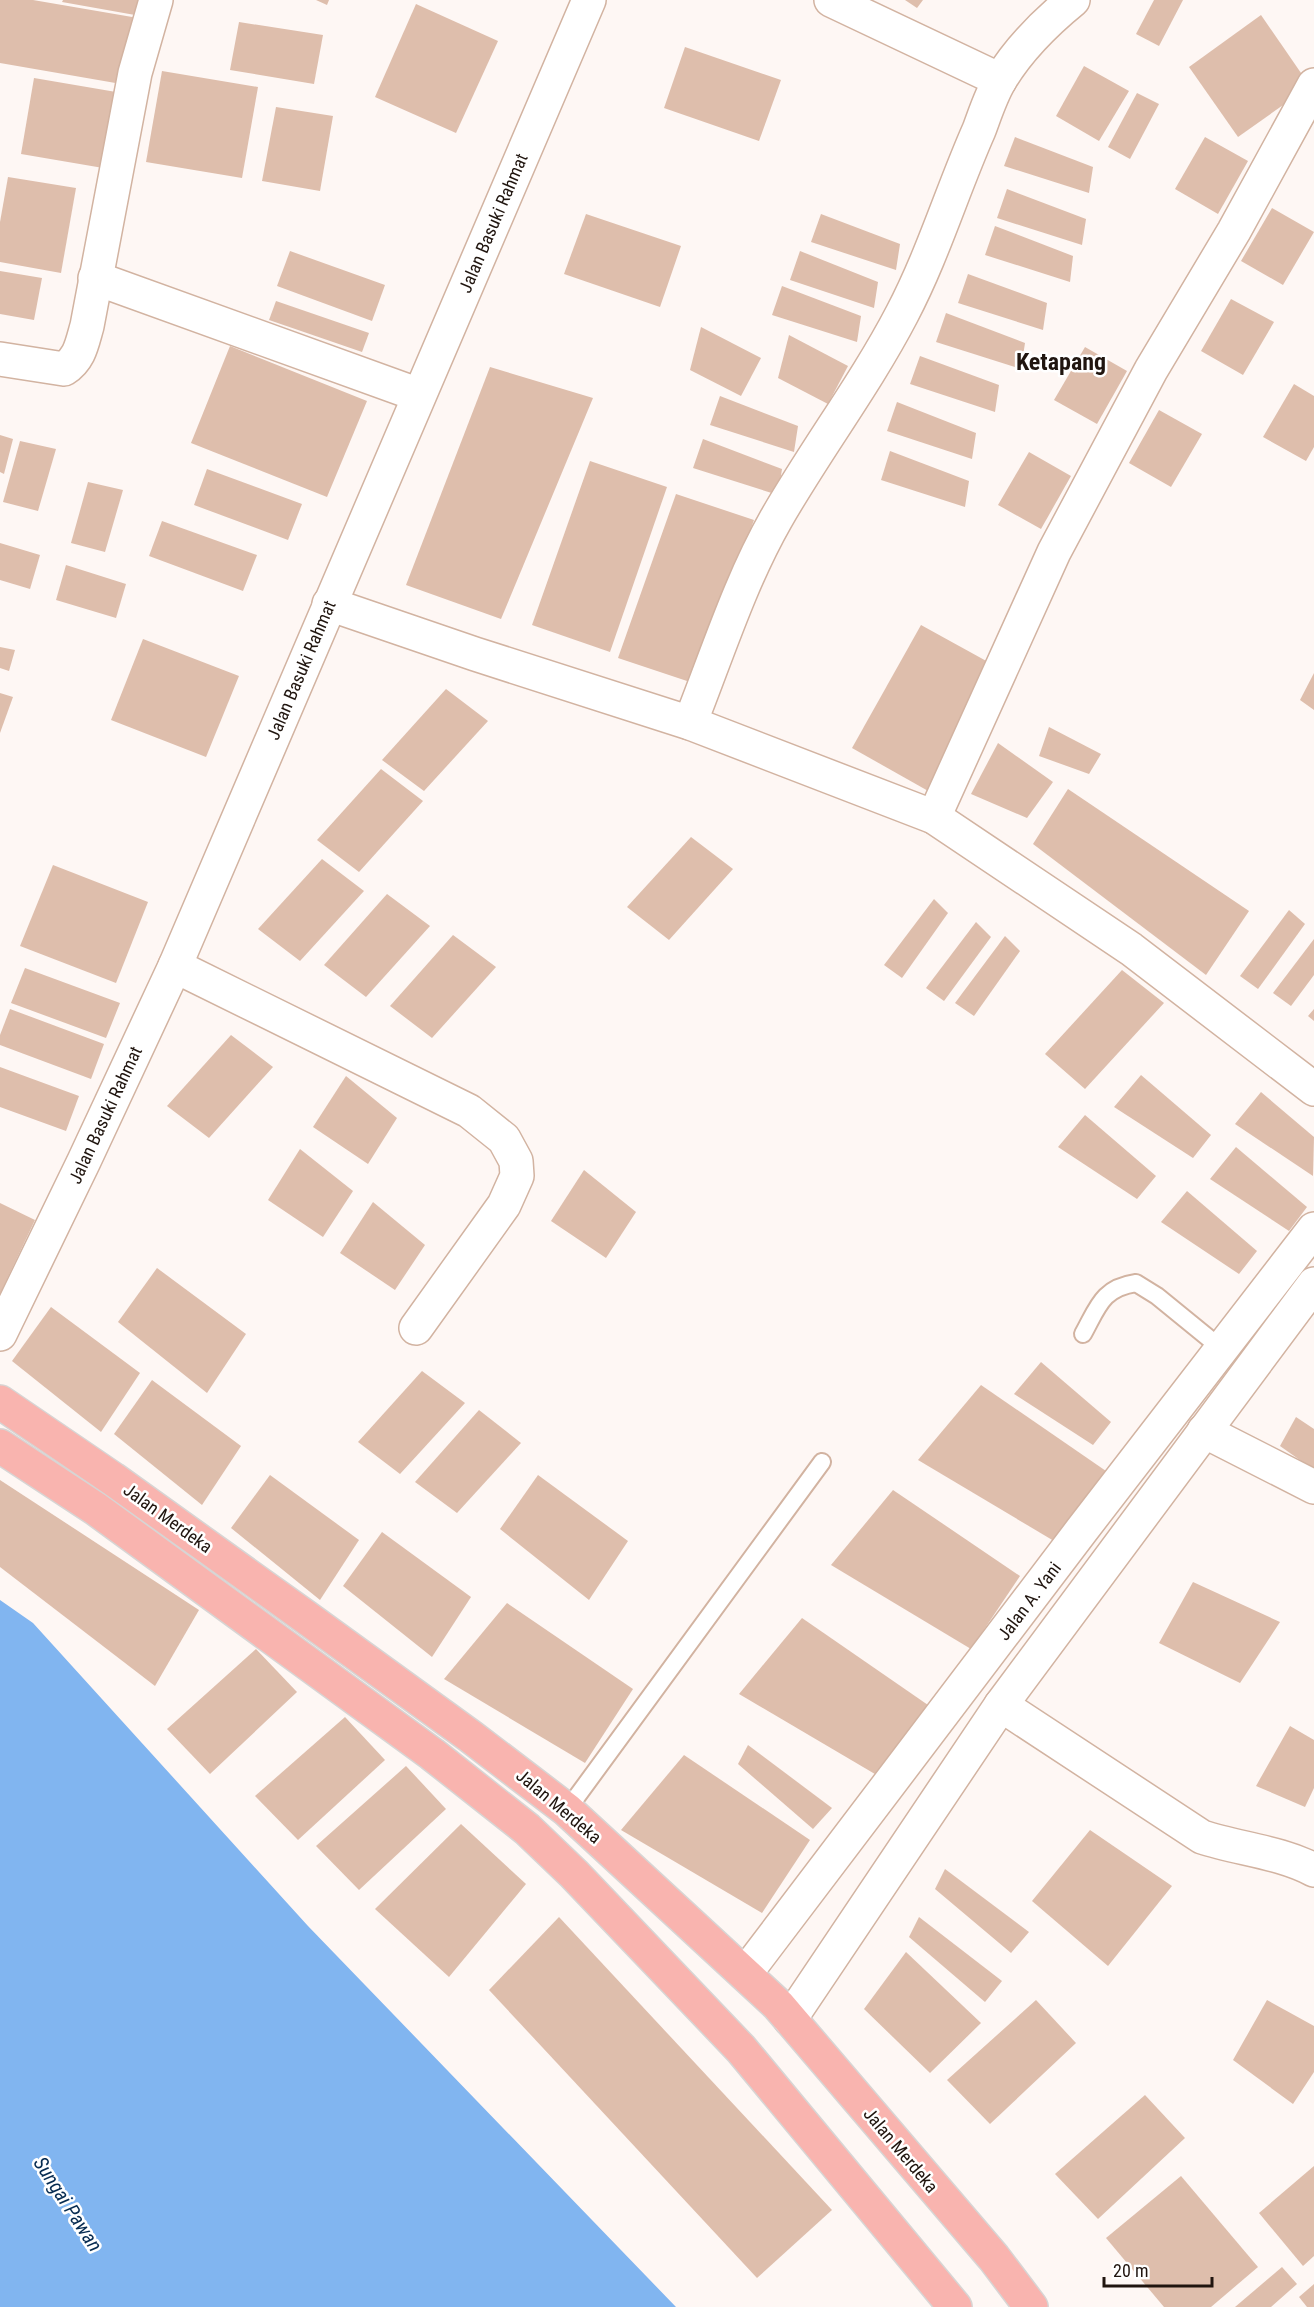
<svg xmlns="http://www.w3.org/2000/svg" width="1314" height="2307" viewBox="0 0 1314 2307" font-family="'Roboto Condensed',sans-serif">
<rect width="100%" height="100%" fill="#fef7f4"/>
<path fill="#81b5f0" d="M0,1600L33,1623L308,1926L676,2307H0Z"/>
<g fill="#debeac">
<path d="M0,0H33L138,18L127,85L0,63Z"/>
<path d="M63,0H138L135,15L62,2Z"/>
<path d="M316,0H329L327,5Z"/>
<path d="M905,0H923L917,8Z"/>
<path d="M1154,0H1183L1159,46L1136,34Z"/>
<path d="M416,4L498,41L456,133L375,97Z"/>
<path d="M1261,15L1310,86L1238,137L1189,67Z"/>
<path d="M239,22L323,35L314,84L230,70Z"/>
<path d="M685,47L781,80L759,141L664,108Z"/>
<path d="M1084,66L1129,91L1099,141L1056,116Z"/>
<path d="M162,71L258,87L242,178L146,162Z"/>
<path d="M34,78L122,93L109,169L21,154Z"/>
<path d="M1137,93L1159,104L1130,159L1108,147Z"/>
<path d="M276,107L333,116L320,191L262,181Z"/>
<path d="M1015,137L1093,167L1089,193L1004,166Z"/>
<path d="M1205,137L1248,161L1218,214L1175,189Z"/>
<path d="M8,177L76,188L61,273L0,262V222Z"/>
<path d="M1007,189L1086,219L1082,245L997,218Z"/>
<path d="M1272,208L1314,232L1283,285L1241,261Z"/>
<path d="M586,214L681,246L660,307L564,274Z"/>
<path d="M821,214L900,244L896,270L811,242Z"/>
<path d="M995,226L1073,256L1070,282L985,255Z"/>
<path d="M290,251L385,285L372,321L277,286Z"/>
<path d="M800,251L878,282L874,308L790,280Z"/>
<path d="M0,271L42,278L34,320L0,314Z"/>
<path d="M968,274L1047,303L1043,330L958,303Z"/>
<path d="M782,286L861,316L857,342L772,315Z"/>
<path d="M1231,299L1274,322L1243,375L1201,351Z"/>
<path d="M276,301L369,333L362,352L269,320Z"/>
<path d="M946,313L1025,343L1021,369L936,342Z"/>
<path d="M701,327L761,358L741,396L690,370Z"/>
<path d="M789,335L848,366L828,404L778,378Z"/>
<path d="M230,346L367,401L327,497L191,443Z"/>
<path d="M1085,347L1127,371L1097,424L1054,400Z"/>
<path d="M920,356L999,385L995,412L910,384Z"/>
<path d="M490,367L593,398L501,619L406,585Z"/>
<path d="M1294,384L1314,396V447L1306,461L1263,437Z"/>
<path d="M720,396L798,426L794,452L710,425Z"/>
<path d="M897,402L976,433L972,459L887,431Z"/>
<path d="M1159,410L1202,434L1171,487L1129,463Z"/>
<path d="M0,435L13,439L4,474L0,472Z"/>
<path d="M703,439L782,469L778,495L693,468Z"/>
<path d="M20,441L56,449L38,511L3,502Z"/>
<path d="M890,451L969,481L965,507L881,480Z"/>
<path d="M1029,452L1071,476L1041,529L998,505Z"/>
<path d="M590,461L667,487L610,652L532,625Z"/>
<path d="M207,469L302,504L288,540L194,505Z"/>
<path d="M88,482L123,490L105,552L71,543Z"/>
<path d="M676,494L754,520L696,684L618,658Z"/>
<path d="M162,521L257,555L243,591L149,556Z"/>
<path d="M0,543L40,555L30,589L0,580Z"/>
<path d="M66,565L126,584L116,618L56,600Z"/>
<path d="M921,625L999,668L930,792L852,748Z"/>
<path d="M143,639L239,676L206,757L111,720Z"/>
<path d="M0,647L15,650L9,671L0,668Z"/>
<path d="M1314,673V710L1300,700Z"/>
<path d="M446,689L488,721L424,791L382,760Z"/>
<path d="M0,693L13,697L0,733Z"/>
<path d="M1049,727L1101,754L1089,774L1039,756Z"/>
<path d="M998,743L1053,782L1027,818L971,794Z"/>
<path d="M381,769L423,801L359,872L317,840Z"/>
<path d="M1068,789L1249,911L1206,975L1033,844Z"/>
<path d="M691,837L733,869L669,940L627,907Z"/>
<path d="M322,859L364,891L300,961L258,929Z"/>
<path d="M53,865L148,902L116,983L20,946Z"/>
<path d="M387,894L430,926L366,997L324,965Z"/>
<path d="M934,899L948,913L902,978L884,965Z"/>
<path d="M1289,910L1305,924L1258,989L1240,976Z"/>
<path d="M976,922L991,937L944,1001L926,988Z"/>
<path d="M453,935L496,967L432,1038L390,1006Z"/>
<path d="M1005,936L1020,951L974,1016L955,1003Z"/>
<path d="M1314,939V975L1291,1006L1273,993Z"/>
<path d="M25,968L120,1003L106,1038L11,1003Z"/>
<path d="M1122,970L1164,1003L1085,1089L1045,1054Z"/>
<path d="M10,1009L104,1044L91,1079L0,1045V1035Z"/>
<path d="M1314,1009V1021L1308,1016Z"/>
<path d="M231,1035L273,1067L209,1138L167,1106Z"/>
<path d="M0,1067L79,1096L66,1131L0,1107Z"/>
<path d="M1141,1075L1211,1135L1193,1158L1114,1107Z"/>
<path d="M346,1076L397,1118L368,1164L313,1127Z"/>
<path d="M1261,1092L1314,1137L1313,1176L1235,1124Z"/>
<path d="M1085,1115L1156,1176L1137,1199L1058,1147Z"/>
<path d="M1236,1147L1307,1207L1289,1231L1210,1179Z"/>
<path d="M300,1149L353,1191L323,1237L268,1200Z"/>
<path d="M584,1170L636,1212L606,1258L551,1221Z"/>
<path d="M1187,1191L1257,1251L1239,1274L1161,1222Z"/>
<path d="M373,1202L425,1245L395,1290L340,1253Z"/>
<path d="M0,1203L35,1220L0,1294Z"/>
<path d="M157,1268L246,1334L207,1393L118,1322Z"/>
<path d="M51,1307L140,1373L101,1432L12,1361Z"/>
<path d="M1041,1362L1111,1422L1093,1445L1014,1394Z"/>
<path d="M422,1371L465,1403L400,1474L358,1442Z"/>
<path d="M152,1380L241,1446L202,1505L114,1434Z"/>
<path d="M981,1385L1106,1471L1059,1544L918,1460Z"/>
<path d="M479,1410L521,1443L457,1513L415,1482Z"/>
<path d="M1296,1417L1314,1429V1470L1280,1446Z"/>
<path d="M270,1475L359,1540L320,1600L231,1528Z"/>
<path d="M538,1475L628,1541L589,1600L500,1529Z"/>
<path d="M0,1480L199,1610L155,1686L0,1567Z"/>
<path d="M893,1490L1020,1576L971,1649L831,1565Z"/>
<path d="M382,1532L471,1597L432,1657L343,1586Z"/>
<path d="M1193,1582L1280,1622L1240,1683L1159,1643Z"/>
<path d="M507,1603L633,1689L585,1763L444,1679Z"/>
<path d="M802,1618L928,1705L880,1777L739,1694Z"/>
<path d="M256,1649L297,1692L210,1774L167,1729Z"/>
<path d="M345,1717L385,1760L298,1840L255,1796Z"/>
<path d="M1290,1726L1314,1740V1788L1305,1807L1256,1786Z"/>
<path d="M748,1745L832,1808L813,1829L738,1764Z"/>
<path d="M684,1755L810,1840L762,1913L621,1830Z"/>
<path d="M406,1766L446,1809L359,1890L316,1846Z"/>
<path d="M461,1824L526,1884L449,1977L375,1909Z"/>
<path d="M1090,1830L1172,1886L1108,1966L1032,1901Z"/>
<path d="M945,1869L1029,1932L1011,1953L935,1889Z"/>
<path d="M559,1917L832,2210L757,2278L489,1990Z"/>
<path d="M919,1917L1002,1981L985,2002L909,1937Z"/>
<path d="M906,1952L981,2023L930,2073L864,2009Z"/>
<path d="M1036,2000L1076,2043L990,2124L947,2080Z"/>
<path d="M1267,2000L1314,2026V2072L1293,2104L1233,2060Z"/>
<path d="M1145,2095L1185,2138L1098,2219L1055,2174Z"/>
<path d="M1314,2166V2256L1303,2266L1259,2213Z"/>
<path d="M1181,2176L1258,2267L1211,2307H1164L1106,2238Z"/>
<path d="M1282,2267L1297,2284L1271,2307H1235Z"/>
<path d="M1314,2284V2307H1307L1299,2297Z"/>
</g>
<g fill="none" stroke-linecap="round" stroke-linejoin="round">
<g stroke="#d2b3a1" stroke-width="20">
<g id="service">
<path d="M1083,1334C1098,1307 1102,1288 1136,1283L1157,1296L1222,1349"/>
<path d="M567,1810L822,1462"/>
</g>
</g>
<g stroke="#d2b3a1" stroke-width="36">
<g id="minor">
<path d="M831,0L1000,80"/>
<path d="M95,278L419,395"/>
<path d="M0,359L64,369C80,359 82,343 87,326L135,73L156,0"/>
<path d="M329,604L475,654L690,723L934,817L1131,949L1314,1089"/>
<path d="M690,723C717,655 740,582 776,519C816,449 865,385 902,314C933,255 952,191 979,130C985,114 991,95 1000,80C1018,50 1046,22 1073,0"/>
<path d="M934,817L1054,552L1151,370L1234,231L1314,85"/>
<path d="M175,966L469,1111L504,1139L516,1161L517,1176L504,1205L416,1328"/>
<path d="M1001,1705L1202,1837C1239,1849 1280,1852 1314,1870"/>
</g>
</g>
<g stroke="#d2b3a1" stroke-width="36">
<g id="tertiary">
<path d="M0,1334L84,1161L175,966L589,0"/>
<path d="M1204,1431L1314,1487"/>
<path d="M745,1974L1081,1531L1314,1229"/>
<path d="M790,2019L1001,1705L1314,1284"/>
</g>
</g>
<g stroke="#d7d5d4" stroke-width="36">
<g id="primary">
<path d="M0,1402L113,1479L307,1618L470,1736L567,1810L778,2005L994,2258L1031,2307"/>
<path d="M0,1446L96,1509L432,1754L527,1829L574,1874L741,2049L955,2307"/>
</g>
</g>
<use href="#service" stroke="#fff" stroke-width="16"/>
<use href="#minor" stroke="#fff" stroke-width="33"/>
<use href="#tertiary" stroke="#fff" stroke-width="33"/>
<use href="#primary" stroke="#f9b4af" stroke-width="33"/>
</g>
<g text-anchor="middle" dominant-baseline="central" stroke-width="5" stroke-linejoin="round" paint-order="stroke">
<g font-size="18" fill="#20150f" stroke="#fff">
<text transform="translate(493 223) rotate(-67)">Jalan Basuki Rahmat</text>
<text transform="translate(301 670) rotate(-67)">Jalan Basuki Rahmat</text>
<text transform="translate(105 1115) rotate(-65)">Jalan Basuki Rahmat</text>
<text transform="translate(168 1518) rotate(36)">Jalan Merdeka</text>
<text transform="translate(1029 1601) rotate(-53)">Jalan A. Yani</text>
<text transform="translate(559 1806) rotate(40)">Jalan Merdeka</text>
<text transform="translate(901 2150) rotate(50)">Jalan Merdeka</text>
</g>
<g font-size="20" font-style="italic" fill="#062b51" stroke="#fff">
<text transform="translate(68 2204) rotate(57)">Sungai Pawan</text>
</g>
<g font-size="24" font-weight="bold" fill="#20150f" stroke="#fff">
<text x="1061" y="362">Ketapang</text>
</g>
</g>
<path d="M1104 2277v9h108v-9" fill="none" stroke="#20150f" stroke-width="3"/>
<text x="1113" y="2277" font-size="18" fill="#20150f" stroke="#ffffff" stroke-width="4.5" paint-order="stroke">20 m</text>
</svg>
